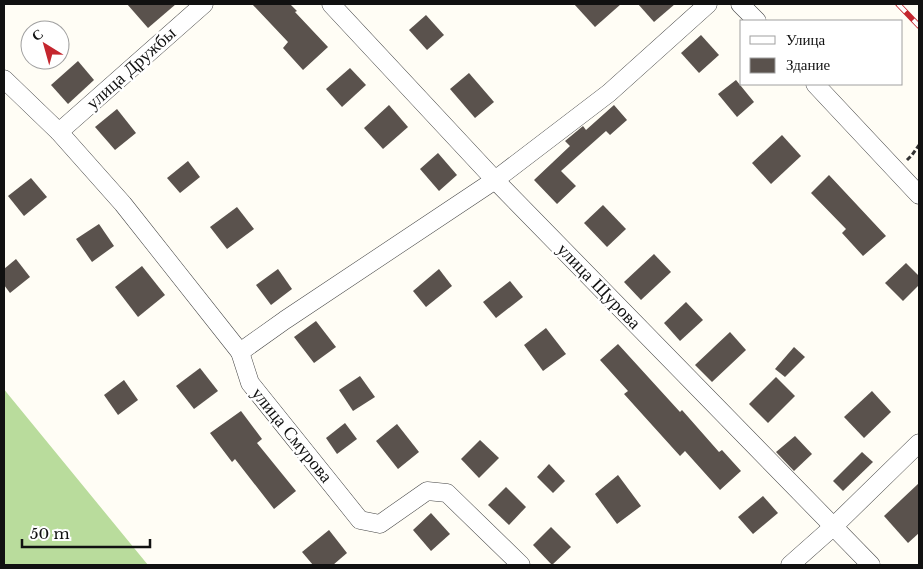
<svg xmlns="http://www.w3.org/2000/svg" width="923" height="569" viewBox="0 0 923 569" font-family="'Libre Baskerville',serif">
<rect width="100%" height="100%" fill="#fffdf5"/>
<path fill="#b9dc9c" d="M4,389L7,393L148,565H4Z"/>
<g fill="#5a524d">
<path d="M127,4H176L148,28Z"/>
<path d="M252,4H290L297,11L295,12L328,47L303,70L283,48L288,42Z"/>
<path d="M574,4H621L595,27Z"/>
<path d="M638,4H675L654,22Z"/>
<path d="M426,15L444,35L427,50L409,30Z"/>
<path d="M701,35L719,55L699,73L681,53Z"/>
<path d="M78,61L94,80L68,104L51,85Z"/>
<path d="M350,68L366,85L342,107L326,89Z"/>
<path d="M469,73L494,102L475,118L450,89Z"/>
<path d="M736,80L754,102L737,117L718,94Z"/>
<path d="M389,105L408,127L383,149L364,128Z"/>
<path d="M614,105L627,120L610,135L606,131L561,171L576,186L557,204L534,180L570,146L565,141L583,126L586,130Z"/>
<path d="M117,109L136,133L115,150L95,127Z"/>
<path d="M782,135L801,156L771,184L752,163Z"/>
<path d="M438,153L457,175L439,191L420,169Z"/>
<path d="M188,161L200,177L180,193L167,178Z"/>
<path d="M829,175L886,236L863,256L842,233L846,229L811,193Z"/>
<path d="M31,178L47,197L24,216L8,196Z"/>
<path d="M603,205L626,229L607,247L584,223Z"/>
<path d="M237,207L254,229L227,249L210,227Z"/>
<path d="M99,224L114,246L92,262L76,239Z"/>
<path d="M654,254L671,272L641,300L624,282Z"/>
<path d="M16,259L30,277L10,293L4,285V269Z"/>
<path d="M906,263L919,276V285L903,301L885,283Z"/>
<path d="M142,266L165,295L138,317L115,287Z"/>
<path d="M278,269L292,289L271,305L256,285Z"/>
<path d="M439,269L452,286L426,307L413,291Z"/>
<path d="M510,281L523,297L496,318L483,302Z"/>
<path d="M686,302L703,320L680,341L664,323Z"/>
<path d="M316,321L336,347L314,363L294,337Z"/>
<path d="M546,328L566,354L543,371L524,345Z"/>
<path d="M730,332L746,350L712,382L695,365Z"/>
<path d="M618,344L680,412L682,410L719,452L722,450L741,471L720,490L685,451L680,456L624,394L628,391L600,360Z"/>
<path d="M794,347L805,357L785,377L775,369Z"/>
<path d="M200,368L218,391L194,409L176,386Z"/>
<path d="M360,376L375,397L353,411L339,390Z"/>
<path d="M776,377L795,396L768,423L749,404Z"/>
<path d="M124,380L138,400L118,415L104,395Z"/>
<path d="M872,391L891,412L864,438L844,417Z"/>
<path d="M241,411L262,439L257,443L296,491L274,509L235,459L232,462L210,433Z"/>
<path d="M345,423L357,439L337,454L326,438Z"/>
<path d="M397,424L419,452L398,469L376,441Z"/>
<path d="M795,436L812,454L794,471L776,452Z"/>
<path d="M480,440L499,458L479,478L461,459Z"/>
<path d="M862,452L873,462L843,491L833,481Z"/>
<path d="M549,464L565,481L553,493L537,477Z"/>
<path d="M618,475L641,506L617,524L595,494Z"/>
<path d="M919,483V533L908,543L884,516Z"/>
<path d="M506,487L526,507L509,525L488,505Z"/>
<path d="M763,496L778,513L753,534L738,517Z"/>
<path d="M431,513L450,534L431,551L413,530Z"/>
<path d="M551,527L571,547L552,565L533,545Z"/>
<path d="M329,530L347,553L333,565H313L302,552Z"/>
</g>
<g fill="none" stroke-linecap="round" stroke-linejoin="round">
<g stroke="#444" stroke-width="19">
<g id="minor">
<path d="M331,4L495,180L871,565"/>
<path d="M740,4L757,21"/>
<path d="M4,79L59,132L123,204L240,352L250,383L360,520L380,524L427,491L447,493L521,565"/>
<path d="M815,84L919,195"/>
<path d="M59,132L204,4"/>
<path d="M240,352L285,320L495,180L609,93L708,4"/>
<path d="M790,565L834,526L919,443"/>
</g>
</g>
<path stroke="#333" stroke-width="3" stroke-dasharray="5 2.5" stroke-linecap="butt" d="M907,160L912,155L919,145"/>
<use href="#minor" stroke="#fff" stroke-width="18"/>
<g stroke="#c4262e" stroke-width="5.5">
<path id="rail" d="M898,4L919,26"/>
</g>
<use href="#rail" stroke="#fff" stroke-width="4" stroke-dasharray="11" stroke-linecap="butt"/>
</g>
<g text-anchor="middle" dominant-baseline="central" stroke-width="5" stroke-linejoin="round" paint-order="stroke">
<g font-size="18" fill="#111" stroke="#fff">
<text transform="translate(131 68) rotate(-42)">улица Дружбы</text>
<text transform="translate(599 286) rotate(46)">улица Щурова</text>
<text transform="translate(292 435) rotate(51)">улица Смурова</text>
</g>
</g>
<rect width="923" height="569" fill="none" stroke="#111111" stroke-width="10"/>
<rect x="740" y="20" width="162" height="65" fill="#ffffff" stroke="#a0a0a0"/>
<rect x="750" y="36" width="25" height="8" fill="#ffffff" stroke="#a0a0a0"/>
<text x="786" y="45" font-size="15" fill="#111111">Улица</text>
<rect x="750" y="58" width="25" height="15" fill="#5a524d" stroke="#a0a0a0"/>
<text x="786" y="70" font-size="15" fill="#111111">Здание</text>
<g transform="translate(45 45) rotate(323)"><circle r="24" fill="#ffffff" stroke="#a0a0a0"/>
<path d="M0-4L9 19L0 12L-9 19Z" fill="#c4262e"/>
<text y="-8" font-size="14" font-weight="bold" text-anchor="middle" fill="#111111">С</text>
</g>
<path d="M22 539v8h128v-8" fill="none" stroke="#111111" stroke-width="2.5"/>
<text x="30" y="539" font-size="15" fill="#111111" stroke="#ffffff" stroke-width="4" paint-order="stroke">50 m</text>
</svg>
